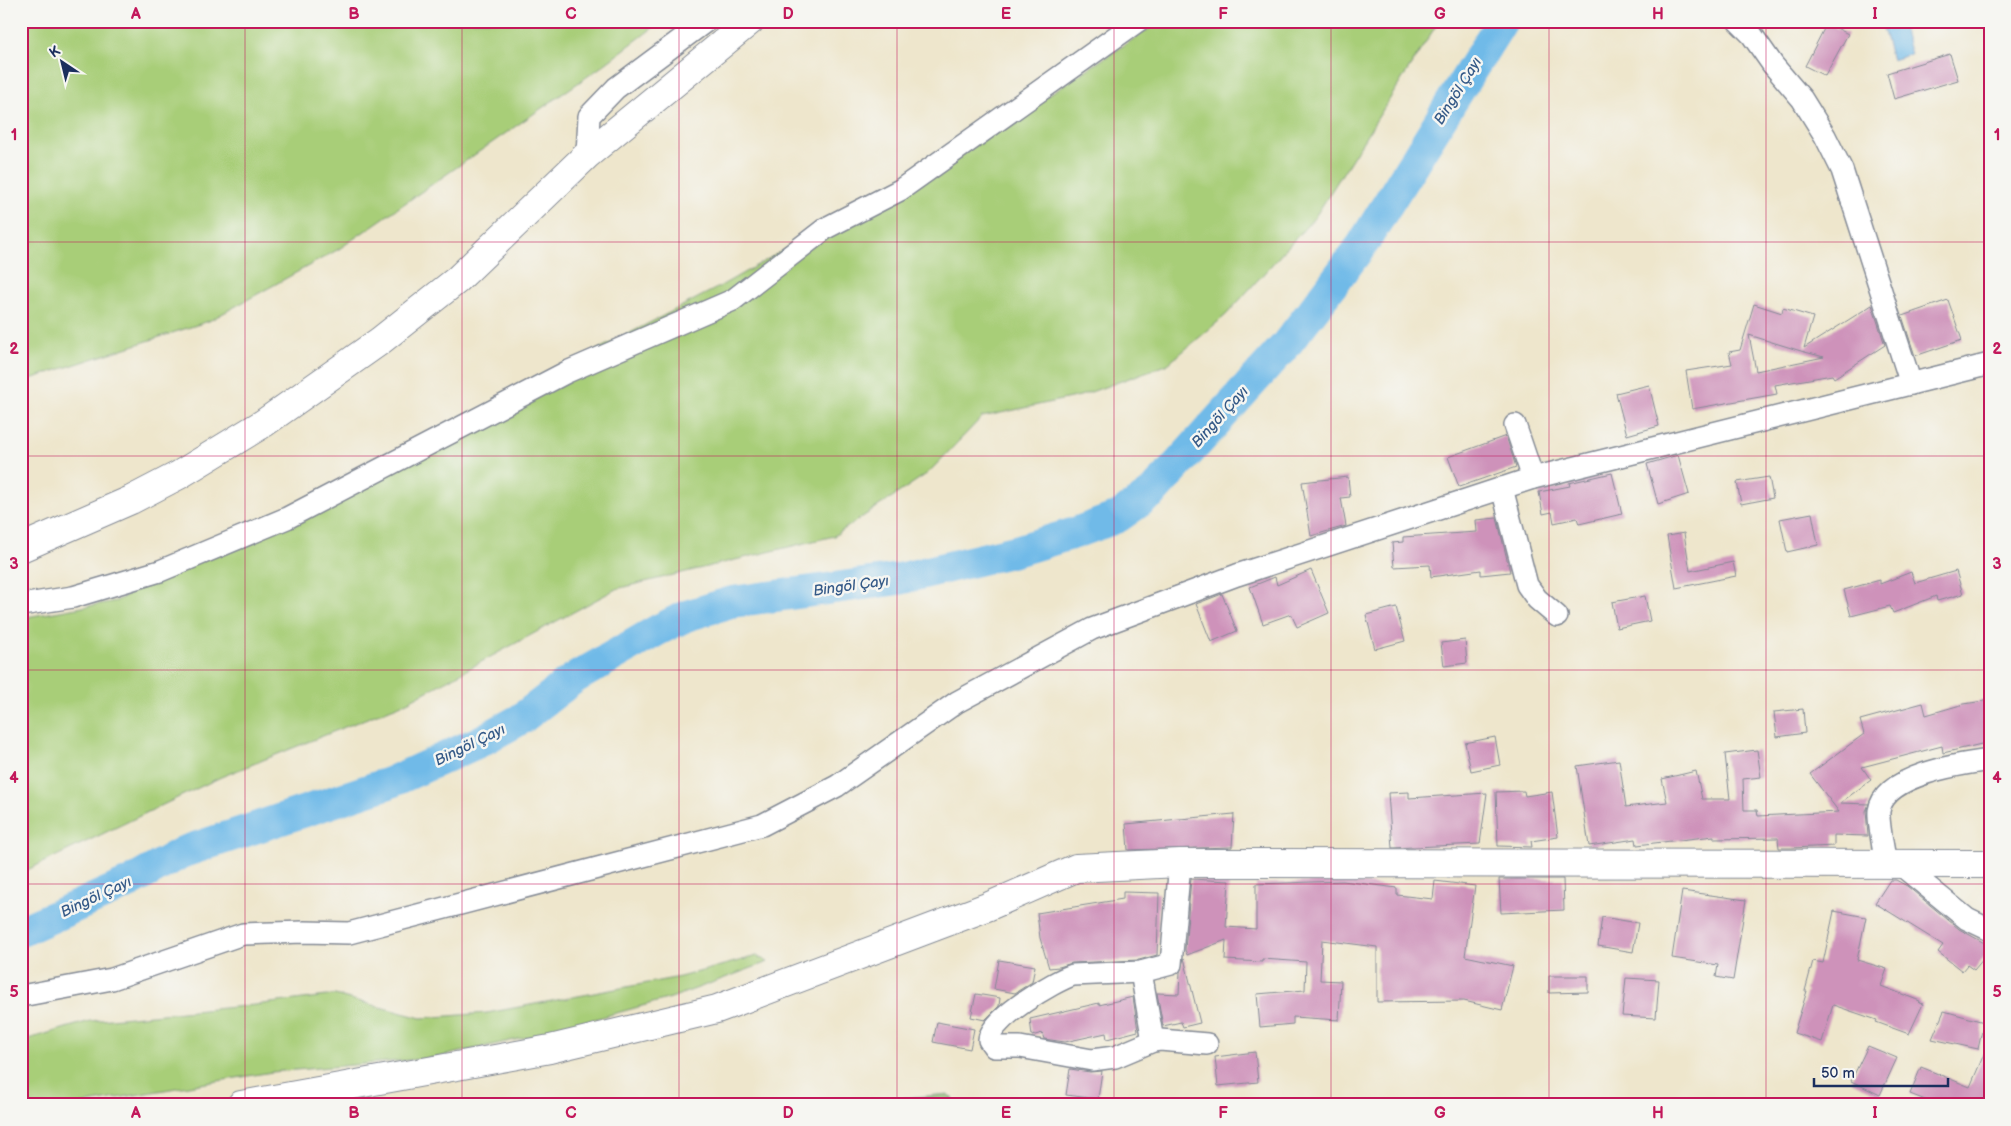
<svg xmlns="http://www.w3.org/2000/svg" width="2011" height="1126" viewBox="0 0 2011 1126" font-family="'Balsamiq Sans',sans-serif">
<rect width="100%" height="100%" fill="#f6f6f2"/>
<filter id="ink" filterUnits="userSpaceOnUse"><feTurbulence type="fractalNoise" baseFrequency=".02" numOctaves="2"/><feDisplacementMap in="SourceGraphic" scale="10" xChannelSelector="R" yChannelSelector="G"/><feConvolveMatrix kernelMatrix="1 2 1 2 8 2 1 2 1" color-interpolation-filters="sRGB"/></filter>
<filter id="wash" filterUnits="userSpaceOnUse"><feTurbulence type="fractalNoise" baseFrequency=".0096" numOctaves="4" result="noise"/><feDisplacementMap in="SourceGraphic" scale="20" xChannelSelector="R" yChannelSelector="G"/><feGaussianBlur stdDeviation="1.12" result="paint"/><feColorMatrix in="noise" values="0 0 0 0 0 0 0 0 0 0 0 0 0 0 0 0 0 1.4 0 .05"/><feComposite in="paint" operator="in"/></filter>
<g filter="url(#wash)">
<rect width="100%" height="100%" fill="#eee6cc"/>
<g fill="#a8ce78" stroke="#627e6b">
<path d="M21,21H662L601,67L339,249L209,321L21,382Z"/>
<path d="M1161,21H1439L1315,217L1226,315L1168,364L1080,396L982,417L928,473L834,536L616,589L407,702L221,777L21,873V618L116,601L409,447L717,288L918,174L1022,112Z"/>
<path d="M757,956L768,962L671,998L537,1035L434,1058L272,1072L75,1105H21V1041L90,1021L255,1005L335,995L421,1018L487,1013L680,977Z"/>
</g>
<path fill="#86b168" stroke="#507063" d="M948,1094L959,1105H903V1098Z"/>
<path fill="#6fbae8" stroke="#4574a3" d="M1881,21H1912L1902,25L1911,54L1892,60Z"/>
<g fill="none" stroke-linecap="round" stroke-linejoin="round">
<path stroke="#6fbae8" stroke-width="32" d="M21,931L131,882L183,852L389,783L479,742L521,719L573,679L658,630L686,616L732,602L899,579L1019,550L1075,533L1118,517L1152,493L1285,346L1320,301L1362,245L1502,21"/>
</g>
<g id="blocks">
<g fill="#ce92ba" fill-rule="evenodd">
<path d="M1827,23L1848,34L1825,76L1805,66Z"/>
<path d="M1950,54L1958,80L1894,99L1887,73Z"/>
<path d="M1948,300L1962,340L1915,356L1902,316Z"/>
<path d="M1754,304L1782,313L1783,308L1813,317L1804,348L1872,305L1885,345L1834,378L1832,375L1775,385L1777,394L1692,409L1686,371L1732,364L1729,352L1740,350ZM1749,335L1801,351L1824,357L1756,371Z"/>
<path d="M1649,385L1659,426L1627,435L1616,393Z"/>
<path d="M1506,436L1516,467L1459,487L1448,457Z"/>
<path d="M1678,455L1689,494L1658,504L1647,464Z"/>
<path d="M1612,473L1622,514L1579,524L1577,518L1554,523L1552,512L1543,514L1539,492L1570,486L1569,483Z"/>
<path d="M1348,477L1350,497L1341,498L1346,526L1311,536L1302,482Z"/>
<path d="M1769,477L1773,498L1741,504L1737,482Z"/>
<path d="M1812,513L1818,545L1787,552L1780,519Z"/>
<path d="M1497,518L1510,572L1481,575V570L1431,577L1430,565L1394,567L1392,543L1403,542V537L1477,532L1476,520Z"/>
<path d="M1684,533L1690,571L1733,562L1736,576L1676,588L1667,536Z"/>
<path d="M1311,570L1329,613L1297,627L1291,614L1263,624L1250,587L1275,577L1277,585Z"/>
<path d="M1956,571L1963,594L1937,601L1936,596L1893,613L1890,606L1851,616L1844,590L1880,580V584L1911,572L1915,583Z"/>
<path d="M1222,594L1237,631L1211,642L1196,604Z"/>
<path d="M1645,596L1650,621L1617,628L1612,602Z"/>
<path d="M1396,607L1405,641L1375,649L1366,615Z"/>
<path d="M1465,640L1467,663L1444,666L1441,643Z"/>
<path d="M1990,700V742L1943,753L1942,746L1862,767L1871,780L1840,803L1869,804L1866,811L1868,836L1834,835V846L1792,848H1779L1778,838L1714,839V836L1637,845L1636,839L1589,846L1577,766L1619,760L1626,807L1667,802L1662,779L1696,771L1702,799H1730L1725,754L1757,750L1761,777L1743,779L1744,810H1757L1758,816L1839,812L1810,774L1864,734L1860,720L1923,703L1926,715L1964,704Z"/>
<path d="M1803,709L1805,733L1777,737L1774,712Z"/>
<path d="M1495,737L1500,765L1471,771L1465,743Z"/>
<path d="M1524,791L1525,796L1552,792L1558,837L1531,841L1532,847L1498,846L1496,792Z"/>
<path d="M1409,792V798L1487,793L1480,844L1392,848L1388,793Z"/>
<path d="M1234,814L1232,847L1128,850L1126,824Z"/>
<path d="M1191,879L1229,881L1226,927L1256,929V884L1343,881L1397,888V895L1433,899L1435,881L1475,886L1465,956L1513,966L1502,1010L1464,1001L1377,1002V947L1322,940L1320,980L1341,981L1339,1020L1293,1017V1024L1260,1027L1257,994L1305,990L1306,962L1262,959V962L1225,960L1226,940L1187,955L1185,950Z"/>
<path d="M1499,879H1563L1564,910L1501,913Z"/>
<path d="M1890,880H1896L1907,886L1959,929L1990,946V951L1974,970L1967,965L1962,971L1938,952L1943,945L1875,903Z"/>
<path d="M1682,891L1746,900L1733,980L1716,977L1718,965L1672,958Z"/>
<path d="M1123,892L1159,893L1157,955L1139,960L1072,963L1059,967L1049,968L1040,938L1037,913L1123,899Z"/>
<path d="M1834,911L1866,917L1857,960L1887,969L1881,986L1920,1001L1919,1003L1923,1004L1909,1034L1876,1022L1877,1020L1833,1005L1822,1042L1794,1033L1807,991H1805L1813,961L1823,963Z"/>
<path d="M1602,917L1638,923L1633,952L1598,946Z"/>
<path d="M1184,958L1200,1023L1183,1027L1181,1022L1163,1026L1157,993L1179,994L1180,972Z"/>
<path d="M999,960L1035,966L1032,982L1015,993L994,989Z"/>
<path d="M1549,976H1588V992L1549,993Z"/>
<path d="M1626,978L1659,980L1656,1018L1622,1016Z"/>
<path d="M976,994L1000,998L999,1006L985,1020L971,1017Z"/>
<path d="M1133,997L1138,1031L1107,1039L1106,1033L1065,1042L1044,1039L1042,1033L1032,1036L1030,1019L1099,1003V1005Z"/>
<path d="M1944,1011L1984,1022L1978,1049L1932,1039Z"/>
<path d="M937,1022L974,1029L970,1049L933,1042Z"/>
<path d="M1990,1040V1105H1938L1910,1094L1921,1067L1970,1087Z"/>
<path d="M1868,1046L1897,1058L1880,1095L1851,1081Z"/>
<path d="M1255,1052L1258,1082L1218,1086L1215,1057Z"/>
<path d="M1070,1069L1090,1072L1102,1071L1098,1099L1066,1095Z"/>
</g>
</g>
</g>
<g filter="url(#ink)">
<use href="#blocks" fill-opacity="0" stroke="#848a95" stroke-width="1"/>
<g fill="none" stroke-linecap="round" stroke-linejoin="round">
<g stroke="#848a95" stroke-width="24">
<g id="minor">
<path d="M1738,21L1752,35L1773,65L1802,99L1825,136L1842,170L1911,384"/>
<path d="M587,155L589,116L616,88L706,21"/>
<path d="M1515,425L1533,478"/>
<path d="M1502,488L1527,585L1537,599L1557,616"/>
<path d="M21,605L73,597L160,571L287,518L567,372L733,300L826,228L900,190L1138,21"/>
<path d="M1180,863L1171,964L1141,972L1073,975C1054,981 990,1019 989,1040L994,1047H1020L1092,1060L1115,1057L1153,1041L1160,1040L1207,1044"/>
<path d="M1886,865C1884,851 1878,824 1879,811C1884,775 1960,764 1990,760"/>
<path d="M1901,865L1967,919L1990,930"/>
<path d="M1141,972L1153,1041"/>
<path d="M21,996L112,979L243,934L304,932L349,933L762,825L837,786L957,702L1092,629L1237,575L1533,478L1990,364"/>
</g>
</g>
<g stroke="#848a95" stroke-width="30">
<g id="major">
<path d="M21,548L131,500L179,475L264,423L380,341L457,280L587,155L750,21"/>
<path d="M241,1105L550,1049L717,1009L987,907L1076,868L1180,863L1990,864"/>
</g>
</g>
<use href="#minor" stroke="#fff" stroke-width="21"/>
<use href="#major" stroke="#fff" stroke-width="28"/>
</g>
</g>
<path fill="none" stroke="#c2185b" stroke-width="1" stroke-opacity="0.55" d="M245,21V1105M462,21V1105M679,21V1105M897,21V1105M1114,21V1105M1331,21V1105M1549,21V1105M1766,21V1105M21,242H1990M21,456H1990M21,670H1990M21,884H1990"/>
<g text-anchor="middle" dominant-baseline="central" stroke-width="5" stroke-linejoin="round" paint-order="stroke">
<g font-size="15" font-style="italic" fill="#345987" stroke="#f6f6f2">
<text transform="translate(1458 91) rotate(-58)">Bingöl Çayı</text>
<text transform="translate(1220 417) rotate(-48)">Bingöl Çayı</text>
<text transform="translate(851 586) rotate(-8)">Bingöl Çayı</text>
<text transform="translate(470 745) rotate(-26)">Bingöl Çayı</text>
<text transform="translate(96 897) rotate(-25)">Bingöl Çayı</text>
</g>
</g>
<rect width="2011" height="1126" fill="none" stroke="#f6f6f2" stroke-width="55"/>
<g transform="translate(62 62) rotate(325)" stroke="#f6f6f2" stroke-width="4" paint-order="stroke">
<path d="M0-4L9 19L0 12L-9 19Z" fill="#1b2f5e"/>
<text y="-8" font-size="14" font-weight="bold" text-anchor="middle" fill="#1b2f5e">K</text>
</g>
<path d="M1814 1078v8h134v-8" fill="none" stroke="#1b2f5e" stroke-width="2.5"/>
<text x="1821" y="1078" font-size="15" fill="#1b2f5e" stroke="#f6f6f2" stroke-width="4" paint-order="stroke">50 m</text>
<rect x="28" y="28" width="1956" height="1070" fill="none" stroke="#c2185b" stroke-width="2"/>
<g font-size="16" text-anchor="middle" font-weight="bold" fill="#c2185b">
<text x="136" y="19">A</text>
<text x="354" y="19">B</text>
<text x="571" y="19">C</text>
<text x="788" y="19">D</text>
<text x="1006" y="19">E</text>
<text x="1223" y="19">F</text>
<text x="1440" y="19">G</text>
<text x="1658" y="19">H</text>
<text x="1875" y="19">I</text>
<text x="14" y="140">1</text>
<text x="1997" y="140">1</text>
<text x="14" y="354">2</text>
<text x="1997" y="354">2</text>
<text x="14" y="569">3</text>
<text x="1997" y="569">3</text>
<text x="14" y="783">4</text>
<text x="1997" y="783">4</text>
<text x="14" y="997">5</text>
<text x="1997" y="997">5</text>
<text x="136" y="1118">A</text>
<text x="354" y="1118">B</text>
<text x="571" y="1118">C</text>
<text x="788" y="1118">D</text>
<text x="1006" y="1118">E</text>
<text x="1223" y="1118">F</text>
<text x="1440" y="1118">G</text>
<text x="1658" y="1118">H</text>
<text x="1875" y="1118">I</text>
</g>
</svg>
